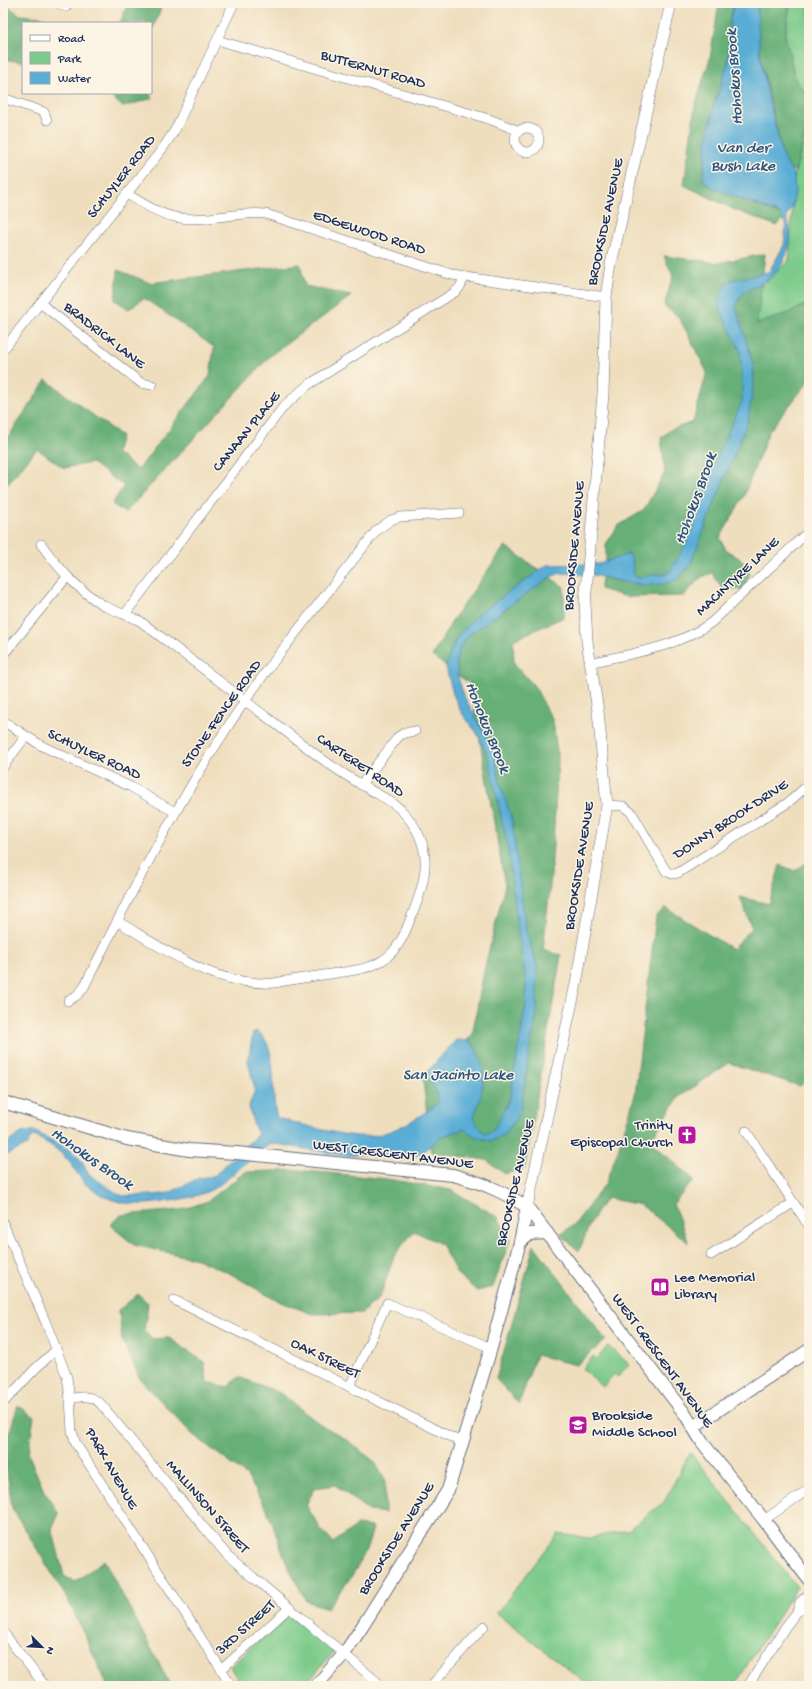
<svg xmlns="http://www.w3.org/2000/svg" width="812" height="1689" viewBox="0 0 812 1689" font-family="'Gochi Hand',sans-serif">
<rect width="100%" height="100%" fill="#fcf5e5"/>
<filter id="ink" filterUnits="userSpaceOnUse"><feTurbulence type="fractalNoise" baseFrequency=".025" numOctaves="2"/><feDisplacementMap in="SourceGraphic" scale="8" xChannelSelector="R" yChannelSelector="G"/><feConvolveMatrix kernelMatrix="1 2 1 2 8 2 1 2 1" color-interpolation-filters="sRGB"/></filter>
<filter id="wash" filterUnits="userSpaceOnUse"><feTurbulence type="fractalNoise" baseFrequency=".012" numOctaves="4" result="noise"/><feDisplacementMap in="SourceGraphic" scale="16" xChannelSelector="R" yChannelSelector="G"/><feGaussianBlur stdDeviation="0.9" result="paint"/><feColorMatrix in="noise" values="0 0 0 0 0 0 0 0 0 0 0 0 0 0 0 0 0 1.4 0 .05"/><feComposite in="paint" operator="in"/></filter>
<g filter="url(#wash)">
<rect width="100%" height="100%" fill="#efdebd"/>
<g fill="#7dcb8b" stroke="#4c7d74">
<path d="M790,3H809V96L796,82L785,36Z"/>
<path d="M809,121V303L789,313L755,325L749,298L789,260L795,172Z"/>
<path d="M608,1346L629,1364L618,1377L614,1374L603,1387L582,1369L593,1356L597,1359Z"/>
<path d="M690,1452L797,1587L734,1686H589L497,1613L558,1534L590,1538L628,1530L664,1502Z"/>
<path d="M288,1612L335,1651L304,1686H242L230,1667Z"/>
</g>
<g fill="#66af77" stroke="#406f6a">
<path d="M3,3L20,15L41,17L53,23H23V62L3,59Z"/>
<path d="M128,3H163L151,34V23H120Z"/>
<path d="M719,3H735L730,19L728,63L715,103L707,140L703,180L712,187L786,217L777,226L735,210L684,185L695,106L710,58Z"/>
<path d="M755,3H790L785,36L796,82L809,96V121L795,172L789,167L783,158L760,55Z"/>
<path d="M107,93H149L153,98L123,107Z"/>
<path d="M765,254L757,324L789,313L809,303V381L769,431L744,496L720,538L726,550L742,560L750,574L743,590L722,588L712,573L700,578L684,596L627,597L600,589L606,559V544L618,526L644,510L665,472L661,438L670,430L693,422L707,372L679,317L664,306L673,276L664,256L718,263Z"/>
<path d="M300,264L305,286L351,296L271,355L125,513L112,504L124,486L92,463L64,468L37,449L3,489V445L46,380L121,436L116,453L138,470L210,376L214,347L144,298L129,309L115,300L118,270L150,283Z"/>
<path d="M505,546L564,587V617L513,640L514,663L535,687L553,721L558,760L551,877L543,950L561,955L525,1168L505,1174L486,1160L431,1152L423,1079L424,1075L472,1036L484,971L505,885L470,684L432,656L454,618Z"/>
<path d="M809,861V1079L800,1086L729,1063L679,1097L650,1141L694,1180L673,1204L689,1243L641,1205L606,1198L591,1221L579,1251L560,1234L575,1224L605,1184L618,1150L635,1095L656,916L666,908L732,949L752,928L740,897L769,904L780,865L795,871Z"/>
<path d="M298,1170L387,1179L451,1190L498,1217L510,1240L493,1287L477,1291L457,1274L441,1244L414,1231L394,1256L380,1297L362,1313L312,1314L274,1299L231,1274L197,1259L134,1245L110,1225L121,1215L181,1210L208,1201L245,1172Z"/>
<path d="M534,1245L606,1340L576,1365L536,1355L519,1404L496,1379Z"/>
<path d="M138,1294L148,1303L144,1331L152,1339L169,1338L204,1362L207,1382L228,1387L239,1377L280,1393L317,1422L347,1440L375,1462L385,1480V1513L369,1511L335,1485L315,1488L306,1505L320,1528L333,1543L357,1525L373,1527C365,1563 349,1580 327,1608L306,1601L287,1564L268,1512L247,1476L191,1433L140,1379L122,1340L119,1310Z"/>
<path d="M18,1405L34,1417L28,1453L43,1489L59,1514L52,1528L64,1576L75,1582L104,1560L171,1686H108L68,1600L12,1508L4,1450Z"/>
</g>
<path fill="#5aaed6" stroke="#3a6e9a" d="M735,3H755L757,8L760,55L768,96L783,158L794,175L795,193L792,207L786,217C797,239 784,272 762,283C746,292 744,287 736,306L753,364L754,380L748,420L690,565L678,579L663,584L646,585L623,582L594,575L561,573L550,577L469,635L460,647L456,661L458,677L464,696L494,751L500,783L512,820L526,930L537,966V1014L530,1048L521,1106L516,1119L504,1135L491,1141L476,1137L464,1129L440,1137L425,1150L412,1158L402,1159L364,1154L345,1156L271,1143C254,1155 239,1170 222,1183C207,1195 188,1198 170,1201C139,1206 116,1207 89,1187C81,1181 76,1171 70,1163C61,1151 47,1142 34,1136L31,1137L27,1145L3,1157V1146L23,1132L34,1131L68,1149L81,1160L88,1173L105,1188L123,1196L155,1195L169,1193L199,1178L214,1176L258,1134L253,1123L249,1106L255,1090L248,1061L253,1033L257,1031C281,1048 269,1093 277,1118C302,1124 345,1138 370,1136C393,1134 420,1117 438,1103L435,1088L424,1075L456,1040L470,1041C490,1067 484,1090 473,1119L484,1133H490L499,1121L510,1097L526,1003V982L516,916L508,848L488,756L477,733L461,712L453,694L446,667L451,651L457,637L478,614L547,565L599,564L629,554L632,560L633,573L636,577L640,578L656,574L664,575L670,571L688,541L717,456L742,402V376L740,350L720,309L719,297L728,281L769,272L784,245L786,225L780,214L712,187L703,180L707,140L715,103L728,63L730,19Z"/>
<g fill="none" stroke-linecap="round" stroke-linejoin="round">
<path stroke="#5aaed6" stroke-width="2" d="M95,1179L115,1192"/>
</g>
</g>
<g filter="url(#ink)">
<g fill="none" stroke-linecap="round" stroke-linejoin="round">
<g stroke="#656c7f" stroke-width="10">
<g id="minor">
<path d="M59,4L66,7L68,3"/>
<path d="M217,40L489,119L519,131"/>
<path d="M3,98L44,112L47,120"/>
<circle cx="527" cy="140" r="12"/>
<path d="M127,194C144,204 160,215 180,218C209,222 237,211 266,214L452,275L606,297"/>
<path d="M40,303L141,383L152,385"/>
<path d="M3,350L163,148L175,130L234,3"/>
<path d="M41,544C59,569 77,589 103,605C115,612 128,615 140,621L318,756C334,768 351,779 369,789C380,796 393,801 402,811C436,846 427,880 410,920C403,939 395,955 376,964C364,970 350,971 337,973C316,976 295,979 274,983C212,986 168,951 117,921"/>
<path d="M125,614L284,406L308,385L455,292L460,287L464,278"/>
<path d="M3,655L67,577"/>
<path d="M590,663C631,653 677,648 712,622L809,531"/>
<path d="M3,721L42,746L131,787L175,812"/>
<path d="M3,767L26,736"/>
<path d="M361,785L398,737L404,733L415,731"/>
<path d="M607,805L623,806L632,813L666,871L672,874L678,873L789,802L809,784"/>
<path d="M68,1001L76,996L83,989C127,901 171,814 225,731C270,661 325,597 376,531L391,520L400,517L459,513"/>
<path d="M746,1131L809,1226"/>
<path d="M3,1223L46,1323L67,1377L70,1399L72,1431L76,1444L232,1686"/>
<path d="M711,1255L793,1203"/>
<path d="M174,1300L463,1443"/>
<path d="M350,1386L387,1303L491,1348"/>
<path d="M70,1399C82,1396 90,1395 100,1403L227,1555L382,1686"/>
<path d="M3,1403L36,1368L56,1350"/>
<path d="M764,1520L809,1489"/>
<path d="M797,1612L800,1602L809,1594"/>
<path d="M3,1632L45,1686"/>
<path d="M222,1669L289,1608"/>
<path d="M431,1686L484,1626"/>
<path d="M748,1686L786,1626L797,1612L809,1605"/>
</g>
</g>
<g stroke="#656c7f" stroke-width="12">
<path id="tertiary" d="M527,1207L576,984L607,805L598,711L587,641L585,603L603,394L606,297L611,264L671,3"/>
</g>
<g stroke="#656c7f" stroke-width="14">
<g id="secondary">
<path d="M3,1102L127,1139L189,1150L236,1153L453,1175C483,1183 500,1190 527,1207L685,1414L702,1442L764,1520L809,1580"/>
<path d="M520,1242L530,1234L547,1233"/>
<path d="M693,1427L809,1350"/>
<path d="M316,1686L344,1654L362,1627L448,1490L491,1348L520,1242L527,1207"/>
</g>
</g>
<use href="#minor" stroke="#fff" stroke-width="9"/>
<use href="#tertiary" stroke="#fff" stroke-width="11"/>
<use href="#secondary" stroke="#fff" stroke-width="12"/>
</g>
</g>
<defs>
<g id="church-square" transform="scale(1)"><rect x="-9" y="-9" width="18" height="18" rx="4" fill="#b5179e" stroke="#fcf5e5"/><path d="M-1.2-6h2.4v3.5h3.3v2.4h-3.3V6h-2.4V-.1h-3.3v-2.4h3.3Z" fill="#fff"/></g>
<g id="library-square" transform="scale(1)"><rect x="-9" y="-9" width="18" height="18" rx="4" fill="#b5179e" stroke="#fcf5e5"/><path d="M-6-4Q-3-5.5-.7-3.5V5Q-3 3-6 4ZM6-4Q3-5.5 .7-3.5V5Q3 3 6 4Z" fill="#fff"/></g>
<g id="school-square" transform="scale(1)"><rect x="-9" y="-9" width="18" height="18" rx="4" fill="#b5179e" stroke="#fcf5e5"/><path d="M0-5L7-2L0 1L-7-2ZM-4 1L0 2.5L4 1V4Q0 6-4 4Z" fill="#fff"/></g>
</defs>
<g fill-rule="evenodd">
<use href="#church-square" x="687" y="1135"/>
<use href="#library-square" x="660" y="1287"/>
<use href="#school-square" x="578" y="1425"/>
</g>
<g text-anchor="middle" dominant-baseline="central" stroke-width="3" stroke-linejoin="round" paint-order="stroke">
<g font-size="15" fill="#1b2f5e" stroke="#fcf5e5">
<text transform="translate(373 70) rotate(16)">BUTTERNUT ROAD</text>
<text transform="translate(122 177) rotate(-52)">SCHUYLER ROAD</text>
<text transform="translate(606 222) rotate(-78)">BROOKSIDE AVENUE</text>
<text transform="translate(369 233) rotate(18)">EDGEWOOD ROAD</text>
<text transform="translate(104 336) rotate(38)">BRADRICK LANE</text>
<text transform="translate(247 432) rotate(-51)">CANAAN PLACE</text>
<text transform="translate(575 546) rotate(-85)">BROOKSIDE AVENUE</text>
<text transform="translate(738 577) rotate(-43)">MACINTYRE LANE</text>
<text transform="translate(222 714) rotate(-55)">STONE FENCE ROAD</text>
<text transform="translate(94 755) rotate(25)">SCHUYLER ROAD</text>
<text transform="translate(360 766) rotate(34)">CARTERET ROAD</text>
<text transform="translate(731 820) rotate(-33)">DONNY BROOK DRIVE</text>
<text transform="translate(580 866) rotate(-81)">BROOKSIDE AVENUE</text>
<text transform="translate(393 1155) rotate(7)">WEST CRESCENT AVENUE</text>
<text transform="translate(516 1183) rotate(-77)">BROOKSIDE AVENUE</text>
<text transform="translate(325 1359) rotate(26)">OAK STREET</text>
<text transform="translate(662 1361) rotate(54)">WEST CRESCENT AVENUE</text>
<text transform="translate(111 1469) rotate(60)">PARK AVENUE</text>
<text transform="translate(207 1507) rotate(49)">MALLINSON STREET</text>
<text transform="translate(397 1539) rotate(-58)">BROOKSIDE AVENUE</text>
<text transform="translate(246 1628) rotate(-42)">3RD STREET</text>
</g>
<g font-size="15" fill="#1b2f5e" stroke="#fcf5e5" text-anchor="start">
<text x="673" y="1126" text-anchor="end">Trinity<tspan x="673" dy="17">Episcopal Church</tspan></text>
<text x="674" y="1278">Lee Memorial<tspan x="674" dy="17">Library</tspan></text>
<text x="592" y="1416">Brookside<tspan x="592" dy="17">Middle School</tspan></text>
</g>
<g font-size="16" font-style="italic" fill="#2e5582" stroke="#fcf5e5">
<text transform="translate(736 77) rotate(-94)">Hohokus Brook</text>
<text x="743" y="149">Van der<tspan x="743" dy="18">Bush Lake</tspan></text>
<text transform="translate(697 499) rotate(-70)">Hohokus Brook</text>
<text transform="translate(486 728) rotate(68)">Hohokus Brook</text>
<text x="458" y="1076">San Jacinto Lake</text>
<text transform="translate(91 1160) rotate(35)">Hohokus Brook</text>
</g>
</g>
<rect width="812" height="1689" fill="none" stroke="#fcf5e5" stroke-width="16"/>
<rect x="22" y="22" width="130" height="72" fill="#fcf5e5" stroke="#a2a6af"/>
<rect x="30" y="35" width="20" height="6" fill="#ffffff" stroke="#a2a6af"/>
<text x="58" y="42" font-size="12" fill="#1b2f5e">Road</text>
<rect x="30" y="52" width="20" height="12" fill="#7dcb8b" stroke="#a2a6af"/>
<text x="58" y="62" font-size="12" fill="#1b2f5e">Park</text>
<rect x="30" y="72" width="20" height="12" fill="#5aaed6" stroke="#a2a6af"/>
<text x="58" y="82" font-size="12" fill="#1b2f5e">Water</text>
<g transform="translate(42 1647) rotate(114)" stroke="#fcf5e5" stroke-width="3" paint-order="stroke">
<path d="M0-3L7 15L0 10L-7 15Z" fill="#1b2f5e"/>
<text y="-6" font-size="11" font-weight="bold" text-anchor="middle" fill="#1b2f5e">N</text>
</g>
</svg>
